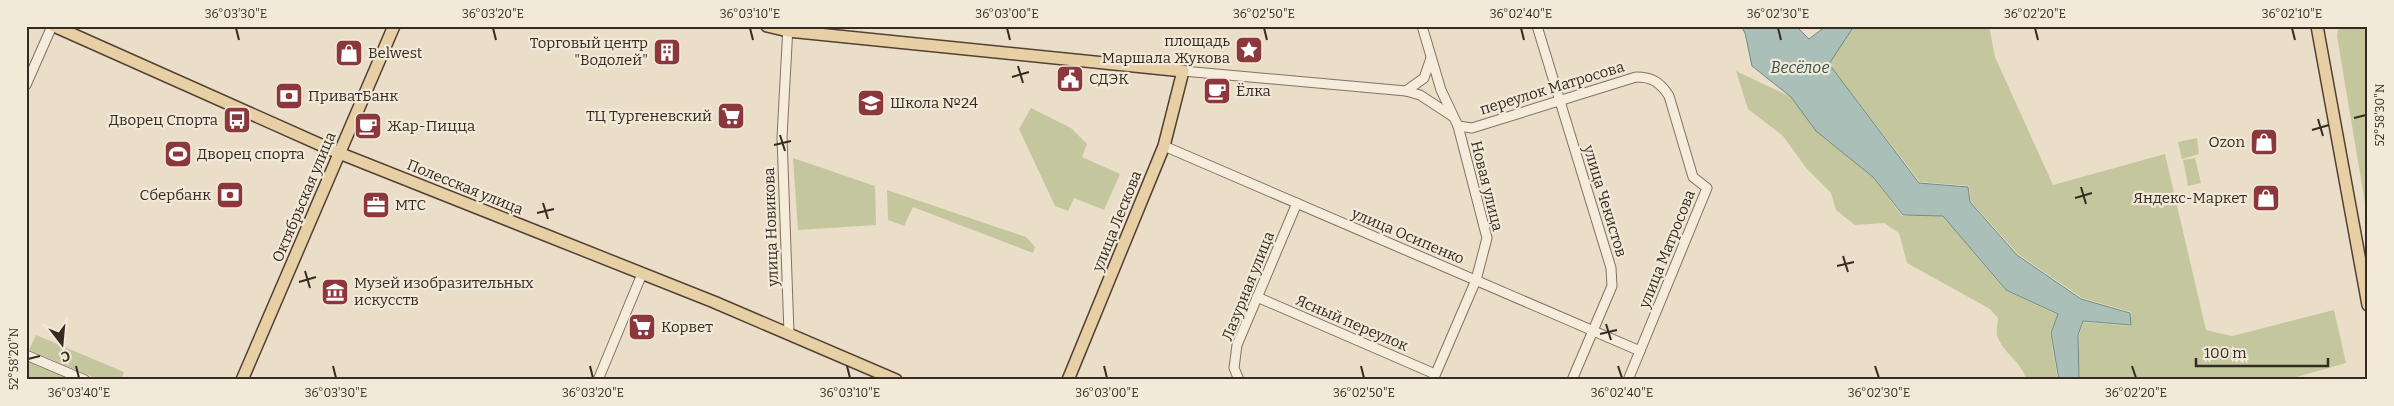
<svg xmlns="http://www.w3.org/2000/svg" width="2394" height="406" viewBox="0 0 2394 406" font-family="Bitter,serif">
<rect width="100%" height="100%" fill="#eadec9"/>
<g fill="#c4c79e">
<path d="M1854,26H1989L1995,57L2053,185L2165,154L2206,330L2232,336L2334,310L2346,363L2286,380H2079V335L2083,322L2131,326V312L2082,298L2018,254L1971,202L1969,186L1920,182L1829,64Z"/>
<path d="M2368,26V221L2337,36L2338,30L2346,26Z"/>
<path d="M1736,71L1791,97L1816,131L1873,177L1902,216H1943L2005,290L2058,315L2050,333L2058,380H2026C2023,362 2002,353 1997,335C1996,330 1998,323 1998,318L1990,309L1907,263L1899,233L1884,223L1855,225L1836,210L1831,193L1807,169L1783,136L1748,109Z"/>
<path d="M1031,108L1071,128L1087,144L1082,157L1120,174L1104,210L1074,198L1068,211L1055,206L1019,129Z"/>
<path d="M2197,138L2199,154L2182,159L2178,142Z"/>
<path d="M793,158L875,186L876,225L798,230Z"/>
<path d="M2195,158L2201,183L2188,186L2183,160Z"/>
<path d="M887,190L1026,237L1035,247L1033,253L913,207L904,226L888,220Z"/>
<path d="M36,335L124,372L121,380H100L29,350Z"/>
<path d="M26,361L72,380H29L26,379Z"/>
</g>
<path fill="#a9bfb7" stroke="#718c84" d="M1741,26H1796L1809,39L1826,26H1854L1829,64L1919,183L1968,187L1970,202L2017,255L2081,299L2130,313L2131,325L2083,321L2078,335L2079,380H2059L2051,333L2058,314L2006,290L1943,216L1903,215L1873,177L1816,131L1791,97L1752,66L1745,33Z"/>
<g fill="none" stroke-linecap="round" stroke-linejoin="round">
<g stroke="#847160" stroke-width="11">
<g id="minor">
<path d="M788,26L782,137L789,333"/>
<path d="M1422,26L1441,90L1458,126L1487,238L1476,280L1433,380"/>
<path d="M1537,26L1611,268L1612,286L1572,380"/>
<path d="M1183,71L1406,91L1420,95L1452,116"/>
<path d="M26,85L52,26"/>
<path d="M1406,91L1424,78L1431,58"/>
<path d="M1458,126L1472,128L1636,77C1652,77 1660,82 1669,96L1693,177L1707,188L1628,380"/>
<path d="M1164,146L1640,351"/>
<path d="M1257,297L1435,374"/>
<path d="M26,355L85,380"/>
<path d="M598,380L642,274"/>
<path d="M1239,380L1234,368L1237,345L1297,203"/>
</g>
</g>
<g stroke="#534033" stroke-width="14">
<g id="major">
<path d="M54,26L339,153L714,302L896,380"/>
<path d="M767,26L788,31L1183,71L1164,146L1068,380"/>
<path d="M2317,26L2368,305"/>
<path d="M242,380L394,26"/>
</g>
</g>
<use href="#minor" stroke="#f5ecdc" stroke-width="9"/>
<use href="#major" stroke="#e8d0a6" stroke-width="11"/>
</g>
<path fill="none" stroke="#362b22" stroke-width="2" d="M236,28L239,40M493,28L496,40M750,28L753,40M1007,28L1010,40M1264,28L1267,40M1521,28L1524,40M1778,28L1781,40M2035,28L2038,40M2292,28L2295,40M1018,66L1023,83M1012,77L1029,72M2354,118L2366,115M2318,119L2323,136M2312,130L2329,125M780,135L785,151M774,145L791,141M2081,187L2086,204M2075,198L2092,193M543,203L548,219M537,213L554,209M1843,256L1848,272M1837,266L1854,262M305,271L310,288M299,282L316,277M1606,324L1611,340M1600,334L1617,330M28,359L40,356M76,366L79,378M333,366L336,378M590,366L593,378M847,366L850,378M1104,366L1107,378M1361,366L1364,378M1618,366L1622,378M1875,366L1879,378M2132,366L2136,378"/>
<defs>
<g id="sight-square" transform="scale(1.4375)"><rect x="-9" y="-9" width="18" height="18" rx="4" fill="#8c373c" stroke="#f2e9d8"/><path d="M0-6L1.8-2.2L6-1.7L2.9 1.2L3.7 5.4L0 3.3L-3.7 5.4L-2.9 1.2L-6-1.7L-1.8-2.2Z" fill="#fff"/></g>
<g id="building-square" transform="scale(1.4375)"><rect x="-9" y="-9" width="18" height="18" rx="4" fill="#8c373c" stroke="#f2e9d8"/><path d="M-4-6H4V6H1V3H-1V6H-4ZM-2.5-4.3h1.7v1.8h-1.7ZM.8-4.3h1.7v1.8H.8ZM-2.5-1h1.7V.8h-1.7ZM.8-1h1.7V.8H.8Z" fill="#fff"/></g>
<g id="shop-square" transform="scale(1.4375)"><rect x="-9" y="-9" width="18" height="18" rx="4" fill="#8c373c" stroke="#f2e9d8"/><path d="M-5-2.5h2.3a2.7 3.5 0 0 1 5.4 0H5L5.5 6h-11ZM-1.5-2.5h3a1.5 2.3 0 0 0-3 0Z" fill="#fff"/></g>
<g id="civic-square" transform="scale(1.4375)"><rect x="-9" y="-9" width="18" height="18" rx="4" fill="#8c373c" stroke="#f2e9d8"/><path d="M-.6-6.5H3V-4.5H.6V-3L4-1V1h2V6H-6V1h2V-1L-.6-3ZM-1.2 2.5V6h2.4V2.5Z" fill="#fff"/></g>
<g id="cafe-square" transform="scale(1.4375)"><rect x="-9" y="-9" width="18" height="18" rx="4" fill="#8c373c" stroke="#f2e9d8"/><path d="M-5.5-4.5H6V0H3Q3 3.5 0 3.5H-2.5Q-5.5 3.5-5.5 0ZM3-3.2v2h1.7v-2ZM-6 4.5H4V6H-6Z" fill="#fff"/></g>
<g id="bank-square" transform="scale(1.4375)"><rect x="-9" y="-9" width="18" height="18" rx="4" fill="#8c373c" stroke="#f2e9d8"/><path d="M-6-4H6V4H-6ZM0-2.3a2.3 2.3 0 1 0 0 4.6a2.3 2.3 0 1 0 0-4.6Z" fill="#fff"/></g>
<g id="school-square" transform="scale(1.4375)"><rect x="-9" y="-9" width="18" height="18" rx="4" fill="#8c373c" stroke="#f2e9d8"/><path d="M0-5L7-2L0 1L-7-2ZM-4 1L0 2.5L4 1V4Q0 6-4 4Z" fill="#fff"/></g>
<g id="supermarket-square" transform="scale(1.4375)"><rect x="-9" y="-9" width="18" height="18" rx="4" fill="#8c373c" stroke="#f2e9d8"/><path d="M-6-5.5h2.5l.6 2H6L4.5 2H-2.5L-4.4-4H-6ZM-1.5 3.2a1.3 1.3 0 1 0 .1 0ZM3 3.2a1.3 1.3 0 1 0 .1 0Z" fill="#fff"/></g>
<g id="bus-square" transform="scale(1.4375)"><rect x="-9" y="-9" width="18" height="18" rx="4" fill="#8c373c" stroke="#f2e9d8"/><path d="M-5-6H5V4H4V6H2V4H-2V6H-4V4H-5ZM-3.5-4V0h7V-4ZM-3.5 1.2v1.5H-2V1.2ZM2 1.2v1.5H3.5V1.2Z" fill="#fff"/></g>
<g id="stadium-square" transform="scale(1.4375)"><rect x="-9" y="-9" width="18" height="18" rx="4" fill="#8c373c" stroke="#f2e9d8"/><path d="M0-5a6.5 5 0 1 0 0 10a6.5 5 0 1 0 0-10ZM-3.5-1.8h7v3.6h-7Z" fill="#fff"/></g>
<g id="office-square" transform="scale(1.4375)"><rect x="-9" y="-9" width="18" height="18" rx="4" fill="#8c373c" stroke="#f2e9d8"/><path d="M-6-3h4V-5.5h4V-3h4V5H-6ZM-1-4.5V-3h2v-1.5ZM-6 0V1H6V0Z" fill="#fff"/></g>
<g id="museum-square" transform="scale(1.4375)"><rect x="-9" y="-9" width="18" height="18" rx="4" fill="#8c373c" stroke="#f2e9d8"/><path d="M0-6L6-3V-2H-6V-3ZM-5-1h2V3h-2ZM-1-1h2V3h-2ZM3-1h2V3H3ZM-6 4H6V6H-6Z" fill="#fff"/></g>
</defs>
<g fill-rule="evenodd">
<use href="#sight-square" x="1249" y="50"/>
<use href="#building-square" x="667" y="52"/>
<use href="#shop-square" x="349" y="53"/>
<use href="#civic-square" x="1070" y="79"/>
<use href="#cafe-square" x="1217" y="91"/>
<use href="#bank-square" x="289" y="96"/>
<use href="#school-square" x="871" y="103"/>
<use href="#supermarket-square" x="731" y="116"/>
<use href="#bus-square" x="237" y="120"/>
<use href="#cafe-square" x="368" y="126"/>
<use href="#shop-square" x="2264" y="142"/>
<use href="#stadium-square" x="178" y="154"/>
<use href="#bank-square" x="230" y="195"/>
<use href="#shop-square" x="2266" y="198"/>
<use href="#office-square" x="376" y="205"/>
<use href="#museum-square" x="335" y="292"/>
<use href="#supermarket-square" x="642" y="327"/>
</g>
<g text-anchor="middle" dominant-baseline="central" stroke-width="4.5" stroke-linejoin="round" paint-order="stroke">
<g font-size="15" fill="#362b22" stroke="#f2e9d8" text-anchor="start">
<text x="1230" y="41" text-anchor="end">площадь<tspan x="1230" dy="17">Маршала Жукова</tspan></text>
<text x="648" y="43" text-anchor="end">Торговый центр<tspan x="648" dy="17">"Водолей"</tspan></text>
<text x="368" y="53">Belwest</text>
<text x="1089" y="79">СДЭК</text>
<text x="1236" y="91">Ёлка</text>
<text x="308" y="96">ПриватБанк</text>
<text x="890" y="103">Школа №24</text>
<text x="712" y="116" text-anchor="end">ТЦ Тургеневский</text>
<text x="218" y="120" text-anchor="end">Дворец Спорта</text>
<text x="387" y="126">Жар-Пицца</text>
<text x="2245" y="142" text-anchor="end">Ozon</text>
<text x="197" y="154">Дворец спорта</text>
<text x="211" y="195" text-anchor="end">Сбербанк</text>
<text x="2247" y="198" text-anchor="end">Яндекс-Маркет</text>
<text x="395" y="205">МТС</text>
<text x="354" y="283">Музей изобразительных<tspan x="354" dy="17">искусств</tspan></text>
<text x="661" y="327">Корвет</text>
</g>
<g font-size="15" fill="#362b22" stroke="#f2e9d8">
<text transform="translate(1552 88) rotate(-17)">переулок Матросова</text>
<text transform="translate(1487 186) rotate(76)">Новая улица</text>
<text transform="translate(465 187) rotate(22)">Полесская улица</text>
<text transform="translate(304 197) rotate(-67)">Октябрьская улица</text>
<text transform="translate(1605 201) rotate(73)">улица Чекистов</text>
<text transform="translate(1117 221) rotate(-68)">улица Лескова</text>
<text transform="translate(771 227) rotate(-92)">улица Новикова</text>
<text transform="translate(1408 236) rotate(23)">улица Осипенко</text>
<text transform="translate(1667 249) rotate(-68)">улица Матросова</text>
<text transform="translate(1248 286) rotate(-68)">Лазурная улица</text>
<text transform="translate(1352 323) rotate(23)">Ясный переулок</text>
</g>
<g font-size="16" font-style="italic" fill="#335450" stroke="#f2e9d8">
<text x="1800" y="67">Весёлое</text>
</g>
</g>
<rect width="2394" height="406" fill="none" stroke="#f2e9d8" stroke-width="55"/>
<g transform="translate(62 344) rotate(164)" stroke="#f2e9d8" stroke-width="4" paint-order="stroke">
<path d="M0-4L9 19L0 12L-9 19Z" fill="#362b22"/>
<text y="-8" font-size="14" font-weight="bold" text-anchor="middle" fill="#362b22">С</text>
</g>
<path d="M2196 358v8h132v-8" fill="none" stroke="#362b22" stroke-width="2.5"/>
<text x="2204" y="358" font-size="15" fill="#362b22" stroke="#f2e9d8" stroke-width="4" paint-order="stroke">100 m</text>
<rect x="28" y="28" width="2338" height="350" fill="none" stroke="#362b22" stroke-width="2"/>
<g font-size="12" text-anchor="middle" fill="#362b22">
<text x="236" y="18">36°03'30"E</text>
<text x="493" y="18">36°03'20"E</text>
<text x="750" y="18">36°03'10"E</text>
<text x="1007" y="18">36°03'00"E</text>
<text x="1264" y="18">36°02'50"E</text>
<text x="1521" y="18">36°02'40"E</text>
<text x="1778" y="18">36°02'30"E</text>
<text x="2035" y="18">36°02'20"E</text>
<text x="2292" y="18">36°02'10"E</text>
<text transform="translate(2380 115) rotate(-90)" y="4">52°58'30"N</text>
<text transform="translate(14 359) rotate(-90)" y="4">52°58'20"N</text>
<text x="79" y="397">36°03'40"E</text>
<text x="336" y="397">36°03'30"E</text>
<text x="593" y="397">36°03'20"E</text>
<text x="850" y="397">36°03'10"E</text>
<text x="1107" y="397">36°03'00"E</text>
<text x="1364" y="397">36°02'50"E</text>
<text x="1622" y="397">36°02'40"E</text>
<text x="1879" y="397">36°02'30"E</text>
<text x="2136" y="397">36°02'20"E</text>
</g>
</svg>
